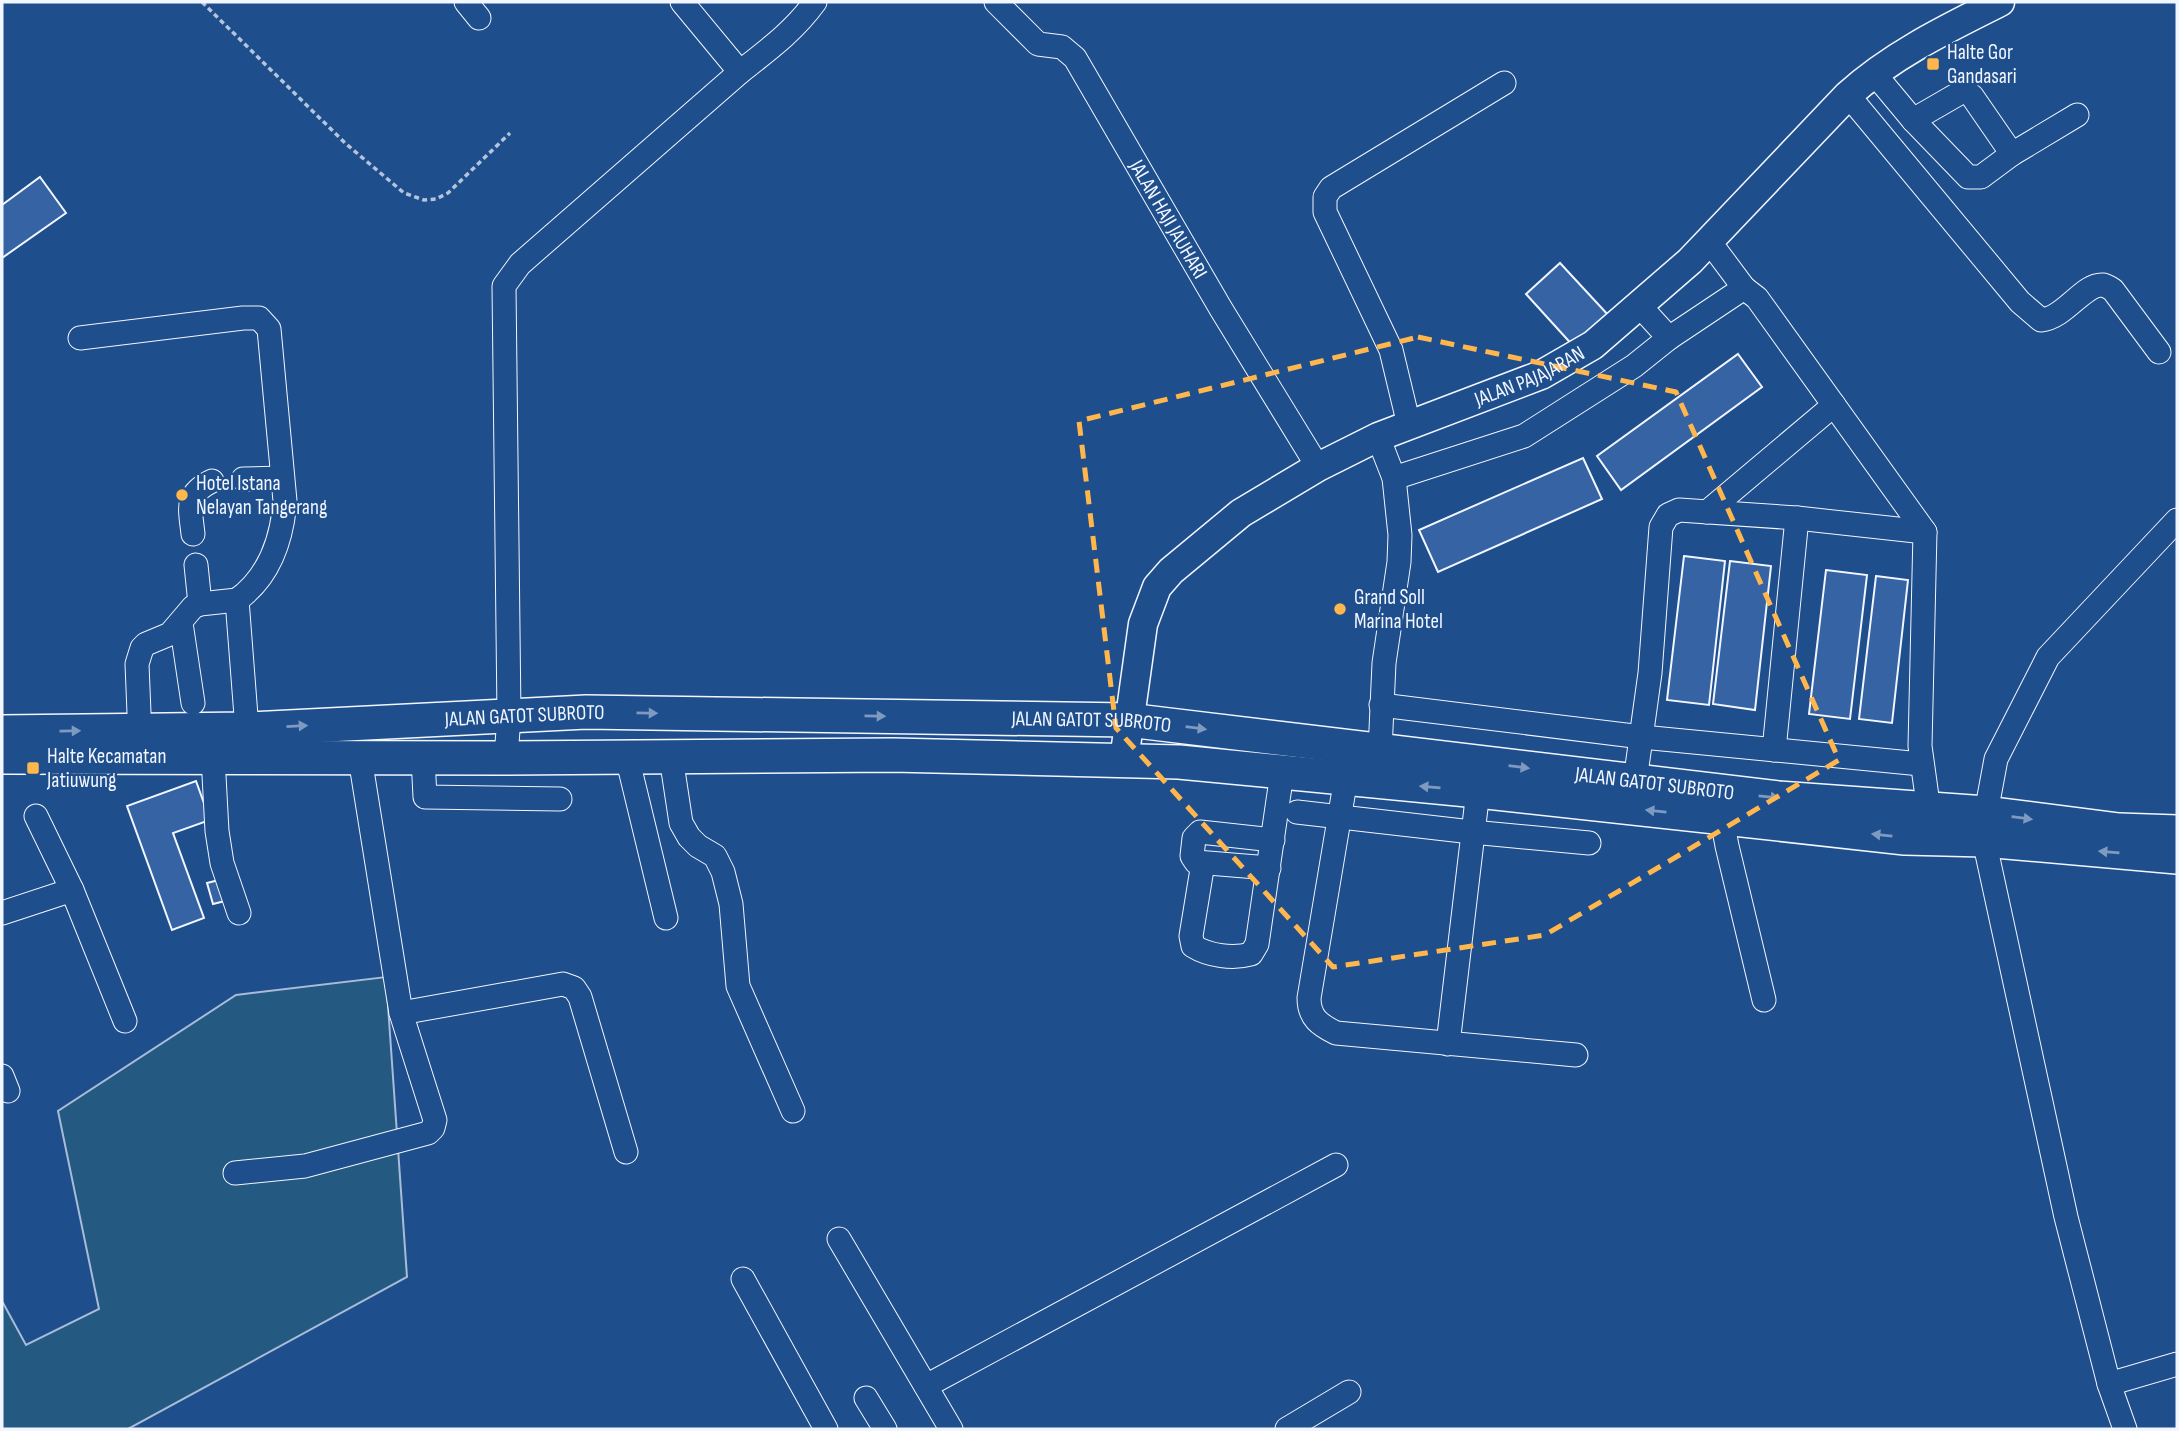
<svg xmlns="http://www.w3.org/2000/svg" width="2179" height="1431" viewBox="0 0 2179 1431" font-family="'Sofia Sans Condensed',sans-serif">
<rect width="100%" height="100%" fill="#1f4e8c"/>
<path fill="#245a82" stroke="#a8bbd7" stroke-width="2" d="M386,977L407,1277L128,1429H2V1301L26,1345L99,1309L58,1111L236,995Z"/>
<g fill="#3563a3" stroke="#f2f6ff" stroke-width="2">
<path d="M40,177L66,213L2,258V205Z"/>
<path d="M1560,263L1610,317L1576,349L1526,294Z"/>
<path d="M1738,354L1762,387L1621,490L1597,456Z"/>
<path d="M1583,458L1602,499L1438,572L1419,530Z"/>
<path d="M1684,556L1725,561L1709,705L1667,700Z"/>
<path d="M1730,561L1771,566L1755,710L1713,704Z"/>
<path d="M1826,570L1867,575L1850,719L1809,714Z"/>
<path d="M1876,576L1908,580L1892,723L1859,719Z"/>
<path d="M196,781L210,820L173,833L204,918L172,930L127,806Z"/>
<path d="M223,879L229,900L213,904L207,883Z"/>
</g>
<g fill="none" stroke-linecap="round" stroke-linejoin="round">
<g stroke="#f2f6ff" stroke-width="25">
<g id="minor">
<path d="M466,2L479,18"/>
<path d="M682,2L740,72"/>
<path id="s1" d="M996,2L1038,44L1062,47L1075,58L1221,309L1318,467"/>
<path d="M1873,72L1913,120L1968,177H1981L2012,154L2077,115"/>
<path d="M1848,95L2020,302L2041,320C2065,318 2084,283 2103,285C2107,286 2110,288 2113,290L2159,352"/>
<path d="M1913,120L1958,94L1966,91L1972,96L2012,154"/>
<path d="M1709,241L1744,288L1757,298L1925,532L1920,746L1929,811"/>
<path d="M1639,305L1669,338"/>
<path d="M80,338L243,318H259L269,329L285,501C282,539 269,577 237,600L247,729"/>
<path d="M1409,425L1391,350L1325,212V197L1331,188L1504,83"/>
<path d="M1378,437L1394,478L1400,535L1399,562L1384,663L1380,751"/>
<path d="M1394,478L1524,436L1634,366L1669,338L1744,288"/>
<path d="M243,479L282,478"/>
<path d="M1707,512L1834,405"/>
<path d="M193,534C190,507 185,494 212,481"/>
<path d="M196,565L200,604"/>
<path d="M181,623L193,703"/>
<path d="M1381,705L1642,737L1921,764"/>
<path d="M139,713L137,664L142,648L146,644L170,634L193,607L200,604L237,600"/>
<path d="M1774,750L1797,518"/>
<path d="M213,757L217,831L222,863L239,913"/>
<path d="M627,757L666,918"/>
<path d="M671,757L681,823L689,837L698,846L715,856L723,872L731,904L738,986L793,1111"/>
<path d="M360,758L401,1013L563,984L574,988L580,997L626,1152"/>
<path d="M423,758L425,797L560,799"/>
<path d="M506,758L509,716L504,286L520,264L740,72C768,50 794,31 815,2"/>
<path d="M1346,778L1309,998C1309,1018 1320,1025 1336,1033L1576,1055"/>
<path d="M1635,781L1650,673L1661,527L1668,515L1679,510L1797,518L1925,532"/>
<path d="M1297,812L1463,831"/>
<path d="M1986,813L1996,759L2048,657L2177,520"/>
<path d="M36,816L72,890L125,1021"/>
<path d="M1722,819L1727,846L1764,1000"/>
<path d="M1472,832L1589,843"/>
<path d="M1984,840L2066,1217L2109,1384L2125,1429"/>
<path d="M1203,863L1191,936L1193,946C1209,956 1233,959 1251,954L1257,944L1282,773"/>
<path d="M1269,868L1196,862L1192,856L1194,838L1200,832L1273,840"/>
<path d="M2,913L72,890"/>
<path d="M1448,1044L1478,791"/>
<path d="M2,1076L8,1091"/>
<path d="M235,1173L305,1166L428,1133L433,1128L435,1120L401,1013"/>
<path d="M839,1239L951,1429"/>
<path d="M743,1279L826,1429"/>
<path d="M2109,1384L2177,1364"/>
<path d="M926,1386L1336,1165"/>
<path d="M866,1398L885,1429"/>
<path d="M1287,1429L1349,1392"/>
</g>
</g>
<g stroke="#f2f6ff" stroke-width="31">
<g id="major">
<path id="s2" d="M1124,760L1143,624L1157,587L1171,571L1241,513L1318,467L1378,437L1541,375L1593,345L1690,261L1848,95C1892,55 1948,28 2000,2"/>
</g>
</g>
<g stroke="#f2f6ff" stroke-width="36">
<g id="highway">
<path id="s3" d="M2,732L247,729L586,712L1128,720L1778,798L1986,813L2119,830L2177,832"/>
<path d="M2,757L506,758L893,755L1179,762L1478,791L1905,838L1984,840L2177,857"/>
</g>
</g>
<path stroke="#b3c4dc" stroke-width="3.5" stroke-dasharray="5 3.5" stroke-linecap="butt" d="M202,2L345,143L404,193L424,200L436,199L448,193L510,133"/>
<use href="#minor" stroke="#1f4e8c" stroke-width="23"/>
<use href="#major" stroke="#1f4e8c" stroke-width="28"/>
<use href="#highway" stroke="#1f4e8c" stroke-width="33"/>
</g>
<defs><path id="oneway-solid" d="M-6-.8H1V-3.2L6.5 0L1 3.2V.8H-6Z" transform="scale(1.75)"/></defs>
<g fill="#7e9ac0">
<use href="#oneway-solid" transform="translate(647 713) rotate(1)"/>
<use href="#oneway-solid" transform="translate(875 716) rotate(1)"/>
<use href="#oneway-solid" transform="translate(297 726) rotate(-3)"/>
<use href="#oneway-solid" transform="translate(1196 728) rotate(7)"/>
<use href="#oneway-solid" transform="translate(70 731) rotate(-1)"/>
<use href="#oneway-solid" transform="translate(1519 767) rotate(7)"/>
<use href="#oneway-solid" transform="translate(1430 787) rotate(-175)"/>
<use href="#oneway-solid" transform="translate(1769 797) rotate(6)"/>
<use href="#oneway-solid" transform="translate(1656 811) rotate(-174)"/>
<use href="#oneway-solid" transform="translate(2022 818) rotate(7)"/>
<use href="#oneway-solid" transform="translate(1882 835) rotate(-174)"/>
<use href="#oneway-solid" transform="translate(2109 852) rotate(-175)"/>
</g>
<path fill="none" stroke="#ffb74d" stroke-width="5" stroke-dasharray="14 9" stroke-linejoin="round" d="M1418,337L1676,392L1839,760L1545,935L1333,967L1116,728L1079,421Z"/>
<g fill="#ffb74d" stroke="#1f4e8c" stroke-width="2.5">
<rect x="1926" y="57" width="14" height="14" rx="3.5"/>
<circle cx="182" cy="495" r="7"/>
<circle cx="1340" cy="609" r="7"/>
<rect x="26" y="761" width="14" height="14" rx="3.5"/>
</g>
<g text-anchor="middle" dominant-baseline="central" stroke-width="5" stroke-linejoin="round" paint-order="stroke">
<g font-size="21" fill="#f2f6ff" stroke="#1f4e8c" text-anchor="start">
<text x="1947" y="52">Halte Gor<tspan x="1947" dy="24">Gandasari</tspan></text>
<text x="196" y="483">Hotel Istana<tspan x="196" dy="24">Nelayan Tangerang</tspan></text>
<text x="1354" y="597">Grand Soll<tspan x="1354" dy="24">Marina Hotel</tspan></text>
<text x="47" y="756">Halte Kecamatan<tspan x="47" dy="24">Jatiuwung</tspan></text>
</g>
<g font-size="21" fill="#f2f6ff" stroke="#1f4e8c">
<text stroke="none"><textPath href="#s1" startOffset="287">JALAN HAJI JAUHARI</textPath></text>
<text stroke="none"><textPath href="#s2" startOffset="609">JALAN PAJAJARAN</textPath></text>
<text stroke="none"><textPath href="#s3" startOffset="523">JALAN GATOT SUBROTO</textPath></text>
<text stroke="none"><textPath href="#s3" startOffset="1090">JALAN GATOT SUBROTO</textPath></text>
<text stroke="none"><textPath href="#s3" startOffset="1657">JALAN GATOT SUBROTO</textPath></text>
</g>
</g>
<rect width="2179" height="1431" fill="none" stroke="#f2f6ff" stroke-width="7"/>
</svg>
